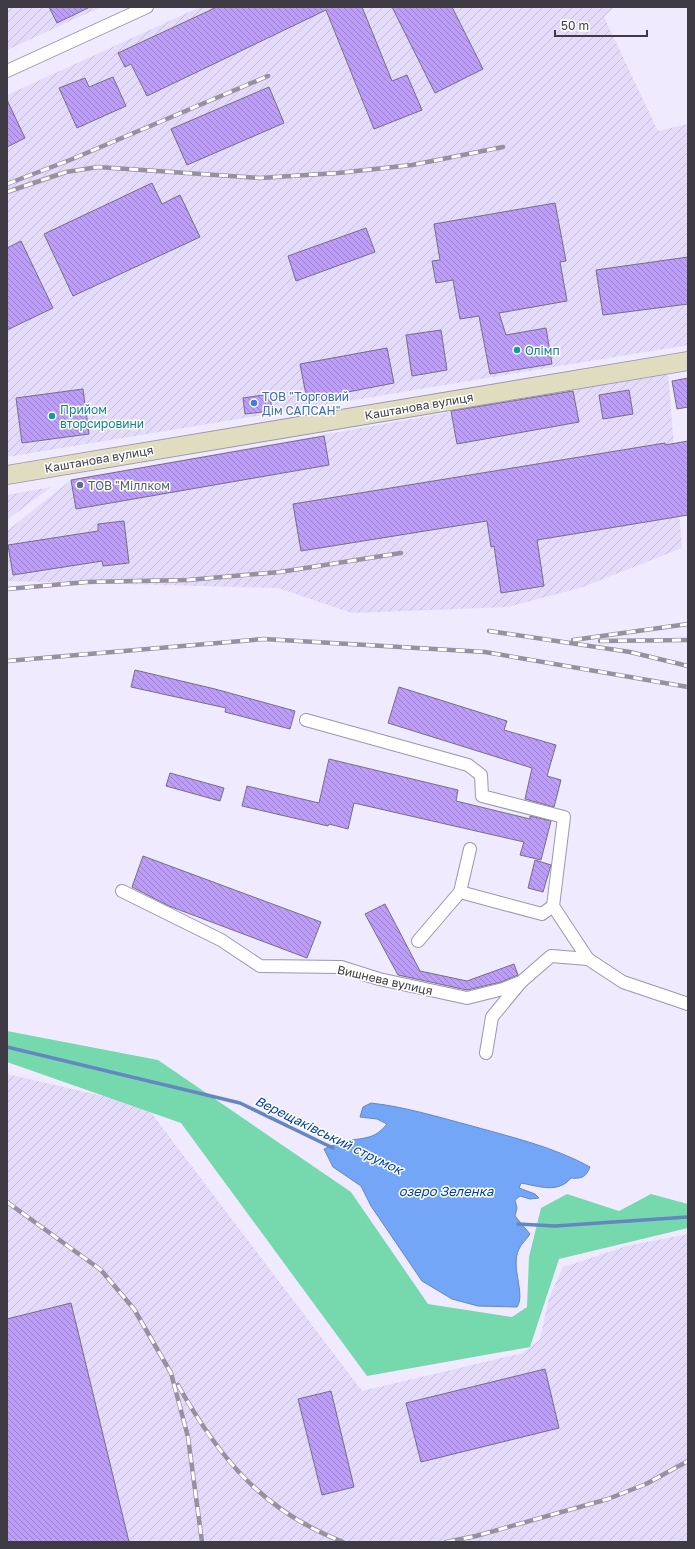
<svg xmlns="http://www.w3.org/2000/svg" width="695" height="1549" viewBox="0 0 695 1549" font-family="'Golos Text',sans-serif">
<defs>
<pattern id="industrial-furrows" width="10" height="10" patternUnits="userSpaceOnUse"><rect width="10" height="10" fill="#e4dbfa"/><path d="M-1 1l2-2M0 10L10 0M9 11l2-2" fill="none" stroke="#c5bdd8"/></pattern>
<pattern id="building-back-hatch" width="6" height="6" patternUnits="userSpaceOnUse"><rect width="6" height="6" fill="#bc9df7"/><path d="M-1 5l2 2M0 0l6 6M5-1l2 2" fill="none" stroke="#9a81ca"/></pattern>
</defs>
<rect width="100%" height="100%" fill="#f0eafe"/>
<g fill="url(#industrial-furrows)">
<path d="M7,7H101L7,50Z"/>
<path d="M200,7H614L604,17L658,131L688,124V345L7,457V95Z"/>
<path d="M668,373L682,548L583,587L508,607L352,613L278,588L7,581V531L71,480Z"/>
<path d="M51,487L7,520V495Z"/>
<path d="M7,1074L146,1106L362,1391L523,1353L540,1339L549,1298L563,1267L627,1246L688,1234V1542H7Z"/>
</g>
<path fill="#75d9ad" d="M7,1031L158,1060L351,1192L428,1304L512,1317L527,1307L529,1257L541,1208L567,1194L619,1211L651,1194L688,1204V1228L559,1259L530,1347L367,1376L181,1123L7,1062Z"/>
<path fill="#74a6f7" stroke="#6486c1" d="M371,1103C406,1107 438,1117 472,1126C511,1137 554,1147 590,1167C586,1177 582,1179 571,1178C558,1194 538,1186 521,1183L519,1188L535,1194L539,1198L530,1199L520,1196L515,1200L517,1208L515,1216L530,1234C527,1239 521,1244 519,1249C510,1267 526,1294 517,1307L478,1306L452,1299L422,1281L371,1206L361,1186L333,1167L324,1149C331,1146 339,1143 348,1141C365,1137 374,1140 387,1124L377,1119L360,1117L363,1107Z"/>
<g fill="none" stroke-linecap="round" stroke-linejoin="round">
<g stroke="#6486c1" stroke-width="3.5">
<path d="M7,1047L240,1103L333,1148"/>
<path d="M518,1224L555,1226L688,1217"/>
</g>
</g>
<g fill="url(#building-back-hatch)" stroke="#756e83">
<path d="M49,7H90L57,23Z"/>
<path d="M217,7H362L392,81L407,75L422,110L374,129L326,10L147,96L131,64L125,67L118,53Z"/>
<path d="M392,7H452L483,69L435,93Z"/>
<path d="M113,77L126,106L77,128L59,88L85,78L89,87Z"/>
<path d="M269,87L284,123L187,165L171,129Z"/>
<path d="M7,100L25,138L7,147Z"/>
<path d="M152,183L162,204L180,195L200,237L73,296L44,234Z"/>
<path d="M555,203L566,261L560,262L567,301L499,313L506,335L546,328L552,364L490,374L479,316L460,319L453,280L436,283L432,261L440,260L434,224Z"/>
<path d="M366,228L375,252L296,281L288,256Z"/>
<path d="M21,241L53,308L7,330V248Z"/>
<path d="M688,257V304L603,315L596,270Z"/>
<path d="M441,330L447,370L412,376L406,335Z"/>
<path d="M387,348L394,383L307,400L300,364Z"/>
<path d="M688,378V407L677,409L672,381Z"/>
<path d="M83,389L89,434L22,443L16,398Z"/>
<path d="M629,390L633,414L603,419L599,395Z"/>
<path d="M573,391L579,422L457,444L451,411Z"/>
<path d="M270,394L272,411L245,414L243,398Z"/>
<path d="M324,436L329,465L76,509L71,480Z"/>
<path d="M688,441V515L537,540L544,586L501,593L494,546L491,547L487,521L301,551L293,504L665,443V445Z"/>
<path d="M124,521L129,563L103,566L102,561L13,575L8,545L98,531V524Z"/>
<path d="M135,670L215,689L295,711L290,729L225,712L226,708L131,687Z"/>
<path d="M399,687L507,721L504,730L556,745L547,776L561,780L554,807L525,799L532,768L388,723Z"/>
<path d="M329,759L458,790L456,801L530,819V816L551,821L541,860L520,855L524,842L354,803L348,829L329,824L328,826L242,806L247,786L319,803Z"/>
<path d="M170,773L224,788L220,801L166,786Z"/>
<path d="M143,856L321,922L307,958L169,906L132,887Z"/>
<path d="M535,860L551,865L543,892L528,888Z"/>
<path d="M385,904L420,971L467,981L514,964L518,975L501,982L467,990L398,975L365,914Z"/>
<path d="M71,1303L129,1542H7V1319Z"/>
<path d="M545,1369L559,1428L421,1462L406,1403Z"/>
<path d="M331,1391L354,1487L322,1495L298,1399Z"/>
</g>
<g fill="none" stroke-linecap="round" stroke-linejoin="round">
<g stroke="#9c96ac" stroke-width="14">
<g id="street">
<path d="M7,71L147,7"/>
<path d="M306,720L468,765L481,775L482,796L564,817L553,906L588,959L623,982L688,1004"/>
<path d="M122,891L221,940L260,966L341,967L379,979L467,998L503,989L521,982"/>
<path d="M460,892L470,849"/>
<path d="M418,941L460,892L542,914L553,906"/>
<path d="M486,1053L492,1017L521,982L551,956L588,959"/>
</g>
</g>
<g stroke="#9c96ac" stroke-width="20">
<path id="secondary" d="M7,475L688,361"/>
</g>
<use href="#street" stroke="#fff" stroke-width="12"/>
<use href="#secondary" stroke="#dfdcc0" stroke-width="18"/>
<g stroke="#95919f" stroke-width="4.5">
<g id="rail">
<path d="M7,184L70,160L268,76"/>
<path d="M7,192L66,172L98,167L260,178L338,173L412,165L503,147"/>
<path d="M7,589L87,582L188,580L280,572L401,553"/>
<path d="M489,631L630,652L688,666"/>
<path d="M573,640L688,624"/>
<path d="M600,641L688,640"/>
<path d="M7,661L264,639L485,652L688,687"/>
<path d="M7,1202L101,1270L134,1309L171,1373L188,1437L202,1542"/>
<path d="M178,1385C219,1458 263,1511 343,1542"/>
<path d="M446,1542L476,1536L608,1499L646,1484L688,1461"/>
</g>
</g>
<use href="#rail" stroke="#fff" stroke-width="3" stroke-dasharray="9" stroke-linecap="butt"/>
</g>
<g fill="#0f9aa8" stroke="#fff" stroke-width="1.5">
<circle cx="517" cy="350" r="4"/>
<circle cx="52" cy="416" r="4"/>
</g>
<circle fill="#3f7fe0" stroke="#fff" stroke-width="1.5" cx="254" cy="403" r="4"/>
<circle fill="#5c6f8a" stroke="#fff" stroke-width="1.5" cx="80" cy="485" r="4"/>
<g text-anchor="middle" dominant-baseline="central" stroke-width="3" stroke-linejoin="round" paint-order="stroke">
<g font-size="12" fill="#0d838f" stroke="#fff" text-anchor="start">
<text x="525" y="350">Олімп</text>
<text x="60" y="409">Прийом<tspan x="60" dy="14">вторсировини</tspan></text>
</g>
<g font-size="12" fill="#366cbe" stroke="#fff" text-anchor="start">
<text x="262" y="396">ТОВ "Торговий<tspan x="262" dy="14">Дім САПСАН"</tspan></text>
</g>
<g font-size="12" fill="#3e3b44" stroke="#fff">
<text transform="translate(419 406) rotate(-10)">Каштанова вулиця</text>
<text transform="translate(99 459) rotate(-10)">Каштанова вулиця</text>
<text transform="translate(385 980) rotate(13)">Вишнева вулиця</text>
</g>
<g font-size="12" fill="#4e5e75" stroke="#fff" text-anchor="start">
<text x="88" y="485">ТОВ "Міллком</text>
</g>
<g font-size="13" font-style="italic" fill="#00409b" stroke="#fff">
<text transform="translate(329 1135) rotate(26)">Верещаківський струмок</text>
<text x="446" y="1191">озеро Зеленка</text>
</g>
</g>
<rect width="695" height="1549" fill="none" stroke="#3e3b44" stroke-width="16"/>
<path d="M555 30v6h92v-6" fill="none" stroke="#3e3b44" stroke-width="2"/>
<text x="561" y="30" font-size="12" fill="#3e3b44" stroke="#ffffff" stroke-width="3" paint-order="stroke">50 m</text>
</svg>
